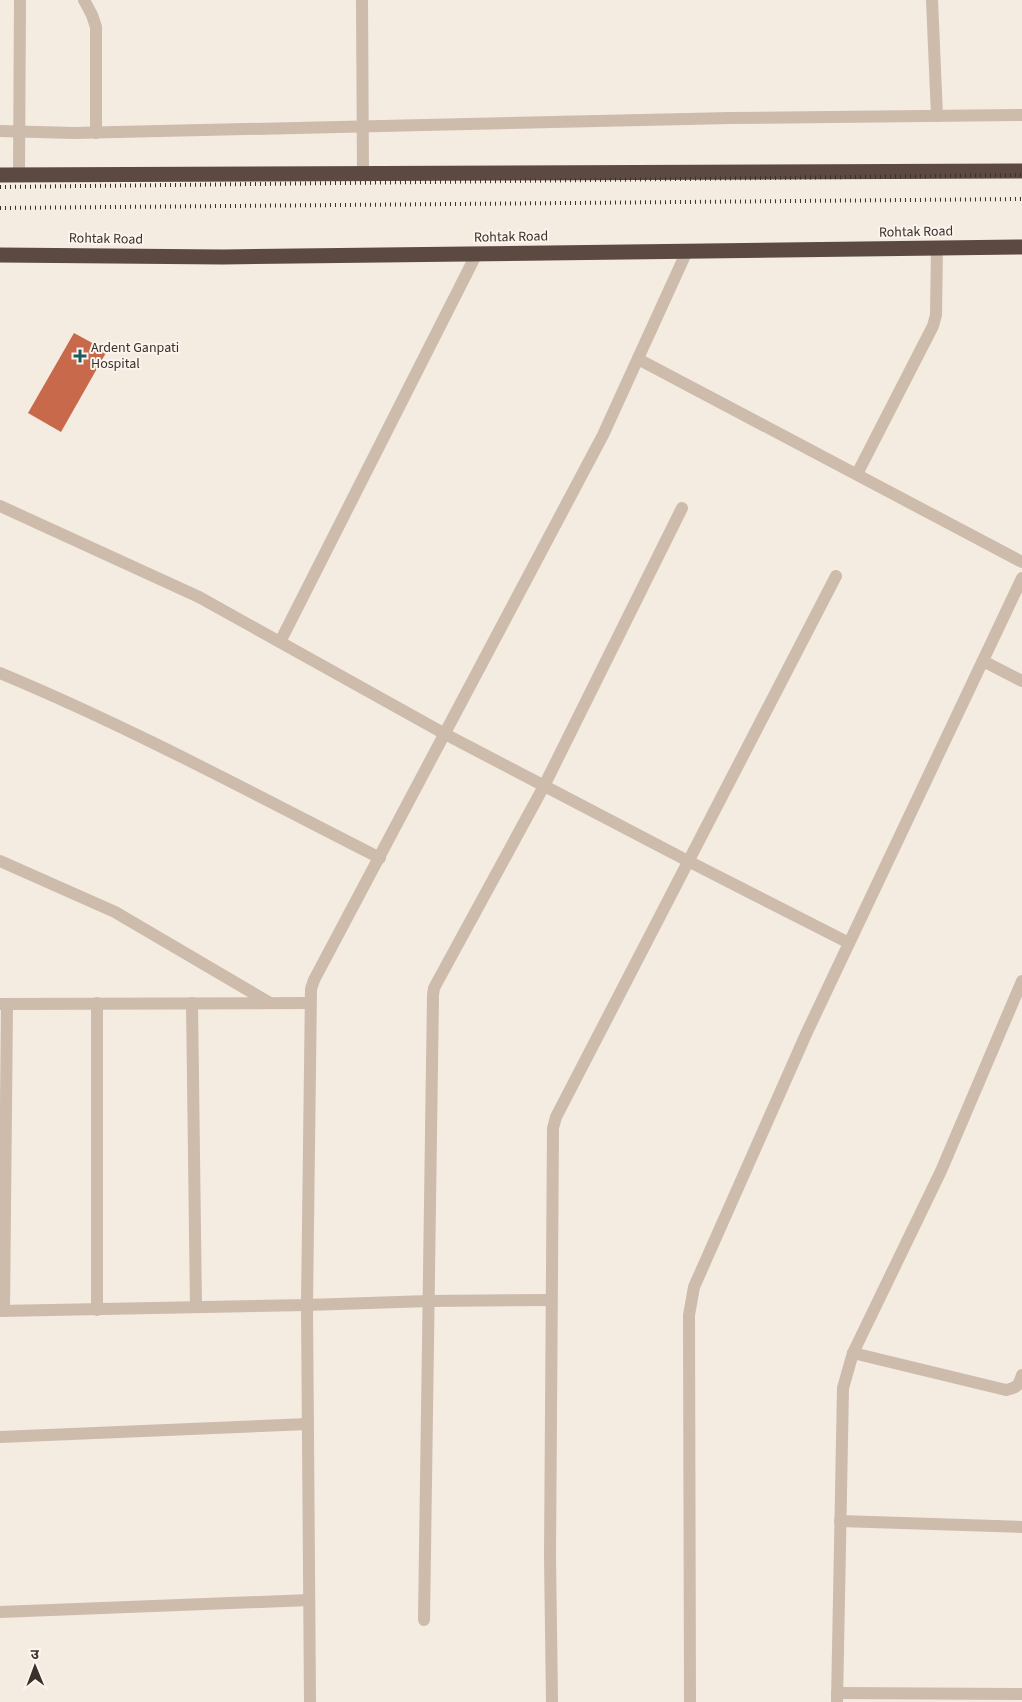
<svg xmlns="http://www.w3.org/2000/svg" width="1022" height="1702" viewBox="0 0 1022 1702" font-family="'Source Sans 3','Noto Sans Devanagari',sans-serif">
<rect width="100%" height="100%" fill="#f4ebe1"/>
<path fill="#c8694b" d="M74,333L107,351L61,432L28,413Z"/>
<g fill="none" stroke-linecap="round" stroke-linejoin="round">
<g stroke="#cdbbac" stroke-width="12">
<path d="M84,0L92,15L96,27V133"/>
<path d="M362,0L363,174"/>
<path d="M932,0L937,116"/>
<path d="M0,131L74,133L731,118L1022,115"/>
<path d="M19,175L20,0"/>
</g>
<g stroke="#cdbbac" stroke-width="12">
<path d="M638,359L1022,562"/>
<path d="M857,474L933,326L936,315L937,248"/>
<path d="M0,506L199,597L445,734L688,861L849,943"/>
<path d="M280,642L477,253"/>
<path d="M983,661L1022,681"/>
<path d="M0,673C130,727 254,794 380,858"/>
<path d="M0,861L115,912L270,1003"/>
<path d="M192,1003L196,1307"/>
<path d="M0,1004L310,1003"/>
<path d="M97,1310V1003"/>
<path d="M0,1311L307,1305L429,1301L551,1300"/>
<path d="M4,1311L7,1004"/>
<path d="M853,1353L1006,1390C1017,1388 1019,1385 1022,1375"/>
<path d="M0,1437L308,1424"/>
<path d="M840,1521L1022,1527"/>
<path d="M0,1612L309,1600"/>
<path d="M424,1620L433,995L434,988L544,786L682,508"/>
<path d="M837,1693L1022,1694"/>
<path d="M310,1702L307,1305L311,989L314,980L603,435L687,251"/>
<path d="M552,1702L550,1556L553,1128L556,1117L836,576"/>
<path d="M690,1702L689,1315L694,1287L807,1032L1022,578"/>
<path d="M837,1702L843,1388L853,1353L941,1171L1022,981"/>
</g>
<g stroke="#5c4a42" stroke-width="15">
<path d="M0,175L1022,171"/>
<path d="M0,255L223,257L1022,247"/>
</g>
<g stroke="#3b302b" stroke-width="4" stroke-dasharray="1 4" stroke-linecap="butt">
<path d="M0,187L1022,175"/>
<path d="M0,208L1022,199"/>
</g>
</g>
<path fill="#1f5a5e" stroke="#fbf5ee" stroke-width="2" d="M77.5 348.5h5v5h5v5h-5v5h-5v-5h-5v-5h5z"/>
<g text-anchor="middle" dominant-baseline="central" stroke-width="4" stroke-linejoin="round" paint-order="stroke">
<g font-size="14" fill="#3b302b" stroke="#fbf5ee">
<text transform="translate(916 232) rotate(-1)">Rohtak Road</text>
<text transform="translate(511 237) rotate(-1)">Rohtak Road</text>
<text transform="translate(106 239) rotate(1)">Rohtak Road</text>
</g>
<g font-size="14" fill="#3b302b" stroke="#fbf5ee" text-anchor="start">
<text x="91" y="348">Ardent Ganpati<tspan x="91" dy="16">Hospital</tspan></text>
</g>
</g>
<g transform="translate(35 1667) rotate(359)" stroke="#fbf5ee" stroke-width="4" paint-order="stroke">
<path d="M0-4L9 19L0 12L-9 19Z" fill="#3b302b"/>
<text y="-8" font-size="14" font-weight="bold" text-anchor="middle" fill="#3b302b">उ</text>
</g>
</svg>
